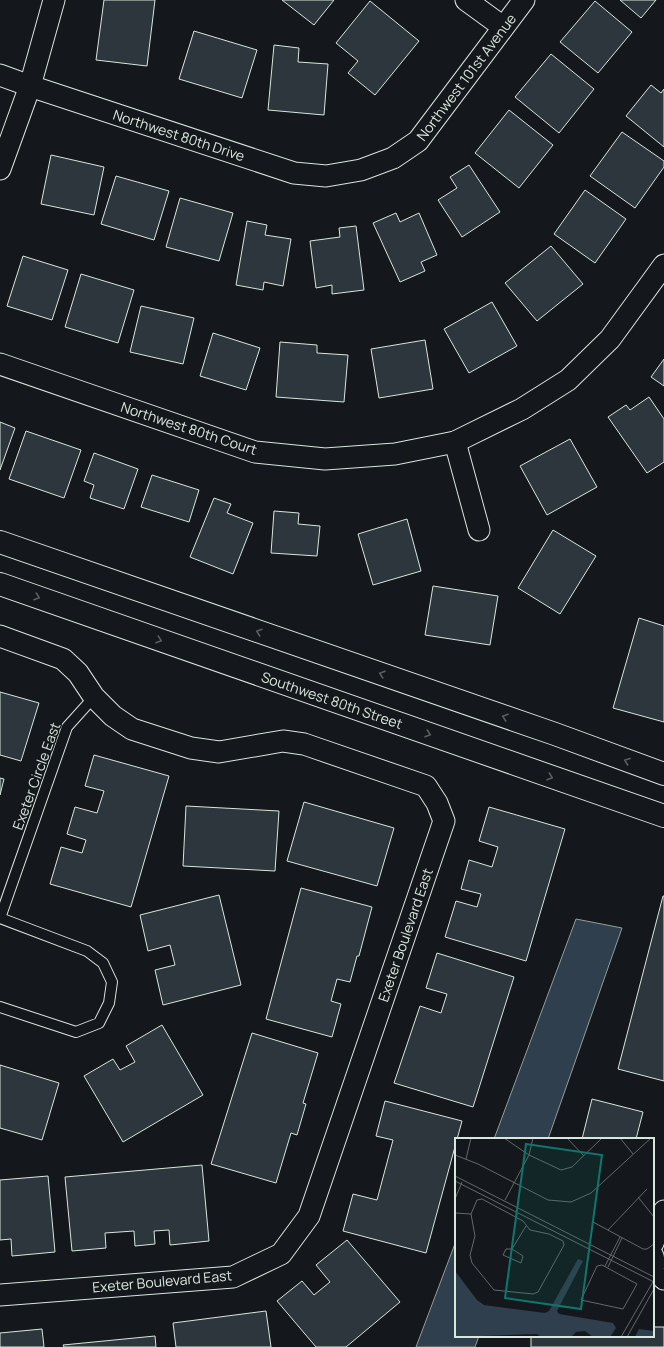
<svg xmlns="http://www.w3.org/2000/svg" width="664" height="1347" viewBox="0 0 664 1347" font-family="Manrope,sans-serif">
<rect width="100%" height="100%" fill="#14181c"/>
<g fill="#2f3f4d" stroke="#939e99">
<path d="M576,919L622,928L548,1139H494Z"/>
<path d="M456,1241V1336H479L475,1347H416Z"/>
</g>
<g fill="#2c363c" stroke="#d8e6dc">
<path d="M104,0H155L147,66L96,60Z"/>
<path d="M282,0H334L314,25Z"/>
<path d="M620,0H656L641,18Z"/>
<path d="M370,1L419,41L375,95L348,73L358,61L336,43Z"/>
<path d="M595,1L632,32L598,73L560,42Z"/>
<path d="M194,31L257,50L242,98L179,79Z"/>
<path d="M274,45L299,48L298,62L328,64L324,115L268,110Z"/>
<path d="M551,54L594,89L559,133L515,97Z"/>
<path d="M651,85L661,93L664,89V147L626,116Z"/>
<path d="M509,110L553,145L519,188L475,153Z"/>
<path d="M622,132L664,161V167L635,208L590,176Z"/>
<path d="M51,155L104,167L94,215L41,204Z"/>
<path d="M469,165L500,212L462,237L438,200L457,188L450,177Z"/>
<path d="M116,176L169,191L154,240L101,224Z"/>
<path d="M585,190L626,219L595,263L554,234Z"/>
<path d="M180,198L233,213L219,261L166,247Z"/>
<path d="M396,213L400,222L419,213L437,255L421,262L425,271L400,282L373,223Z"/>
<path d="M247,221L267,225L265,235L291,239L283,286L264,282L263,290L236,285Z"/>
<path d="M356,226L364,290L332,294V285L316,288L310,241L340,237L339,228Z"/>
<path d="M551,246L583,284L537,321L505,283Z"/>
<path d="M23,256L68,270L52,320L7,306Z"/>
<path d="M81,274L134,290L118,343L65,327Z"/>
<path d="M492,302L517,346L469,373L444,329Z"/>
<path d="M141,306L194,318L183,364L130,352Z"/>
<path d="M213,333L260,348L246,390L200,376Z"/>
<path d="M425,340L433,389L379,398L371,349Z"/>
<path d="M280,342L317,345V353L348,355L344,402L276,397Z"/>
<path d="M664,359V386L651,377Z"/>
<path d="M649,397L664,419V462L647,473L608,417L626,405L630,410Z"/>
<path d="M0,422L15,428L0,470Z"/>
<path d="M26,431L81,450L64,498L9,479Z"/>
<path d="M570,439L597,487L547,515L520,466Z"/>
<path d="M94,453L138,469L124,509L90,498L94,485L84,481Z"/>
<path d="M152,475L199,490L189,522L141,507Z"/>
<path d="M214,498L231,504L227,513L253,523L233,574L190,557Z"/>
<path d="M274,511L299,513L298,524L320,526L317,556L271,553Z"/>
<path d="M407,519L421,571L373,585L358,534Z"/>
<path d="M553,530L596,556L560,614L518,588Z"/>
<path d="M433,586L498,596L490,645L425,635Z"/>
<path d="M639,618L664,626V722L613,708Z"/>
<path d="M0,692L39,703L21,761L0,755Z"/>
<path d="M94,755L169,776L131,907L50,884L61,847L82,853L86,840L67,834L75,807L97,813L104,791L85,786Z"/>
<path d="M0,778L4,779L0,795Z"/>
<path d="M304,802L394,828L377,886L287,861Z"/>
<path d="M186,806L279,811L275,871L183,866Z"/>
<path d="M489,807L565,829L526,961L445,937L456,901L477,907L481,894L461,889L469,860L492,867L498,847L479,841Z"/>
<path d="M301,888L372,907L359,956H357L350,982L337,979L331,1001L341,1004L332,1037L266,1019Z"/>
<path d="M219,895L241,985L163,1005L155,970L175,965L170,945L148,951L140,915Z"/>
<path d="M663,896H664V1081L618,1069Z"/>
<path d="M437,953L514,977L473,1107L394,1083L420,1006L441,1013L447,994L426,988Z"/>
<path d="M162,1025L203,1095L123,1142L84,1076L113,1059L120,1070L135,1062L126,1046Z"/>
<path d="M252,1033L318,1053L303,1103L306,1104L297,1135L291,1133L276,1183L211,1164Z"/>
<path d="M0,1065L59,1083L42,1140L0,1128Z"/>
<path d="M592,1099L643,1112L636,1139H582Z"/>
<path d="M385,1101L462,1121L426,1253L343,1231L353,1194L377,1200L393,1140L376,1136Z"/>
<path d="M202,1165L209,1241L170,1245L169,1230L154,1231L155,1244L135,1246L134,1231L105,1233L106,1248L72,1251L65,1177Z"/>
<path d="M48,1176L55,1252L12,1256L11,1239L0,1240V1180Z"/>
<path d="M347,1240L400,1302L346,1347H316L277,1301L302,1281L314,1295L330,1282L316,1265Z"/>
<path d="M266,1311L271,1347H176L173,1323Z"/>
<path d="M653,1327H664V1347H531V1336H653Z"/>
<path d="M42,1329L44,1347H0V1333Z"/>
<path d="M155,1336L156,1347H64L63,1345Z"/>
</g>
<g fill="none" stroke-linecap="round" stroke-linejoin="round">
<g stroke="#d8e6dc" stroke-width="12">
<g id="service">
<path d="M0,918L87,951L103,963L112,982L109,1003L99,1023L76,1032L0,1007"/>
<path d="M0,918L67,727L94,697"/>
</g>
</g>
<g stroke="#d8e6dc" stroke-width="23">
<g id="minor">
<path d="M466,0L503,27"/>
<path d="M0,75L30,86L294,173L326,176L361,170L393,158L418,141L524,0"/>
<path d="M0,169L30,86L54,0"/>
<path d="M0,364L255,452L325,459L395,454L455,442L522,409L568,380L610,339L664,265"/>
<path d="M455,442L479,530"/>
<path d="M0,636L63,659L78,673L94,697L113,716L132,729L191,748L219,752L283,741L304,744L426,786L437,803L444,821L309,1216L281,1254L233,1277L0,1295"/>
<path d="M653,1243L664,1211"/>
<path d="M653,1256L656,1270L664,1279"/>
</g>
</g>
<g stroke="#d8e6dc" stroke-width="24">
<g id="tertiary">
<path d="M0,542L555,734L664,774"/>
<path d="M0,584L664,816"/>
</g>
</g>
<use href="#service" stroke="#14181c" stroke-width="10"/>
<use href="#minor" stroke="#14181c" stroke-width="21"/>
<use href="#tertiary" stroke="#14181c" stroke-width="22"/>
</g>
<defs><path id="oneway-chevron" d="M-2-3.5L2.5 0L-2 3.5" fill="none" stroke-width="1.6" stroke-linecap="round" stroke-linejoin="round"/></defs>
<g stroke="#59605f">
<use href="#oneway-chevron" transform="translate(37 597) rotate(19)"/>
<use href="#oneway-chevron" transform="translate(259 632) rotate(-161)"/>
<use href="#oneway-chevron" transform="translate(159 640) rotate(19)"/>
<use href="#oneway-chevron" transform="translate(382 674) rotate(-161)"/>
<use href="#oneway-chevron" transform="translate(505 717) rotate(-161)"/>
<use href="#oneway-chevron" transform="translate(428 734) rotate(19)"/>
<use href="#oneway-chevron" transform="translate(627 761) rotate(-160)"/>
<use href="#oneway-chevron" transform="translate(550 777) rotate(19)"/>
</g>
<g text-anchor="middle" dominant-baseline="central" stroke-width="3" stroke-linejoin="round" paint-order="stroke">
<g font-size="14" fill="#d8e6dc" stroke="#14181c">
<text transform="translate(466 77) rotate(-53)">Northwest 101st Avenue</text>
<text transform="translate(179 135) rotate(18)">Northwest 80th Drive</text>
<text transform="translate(189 428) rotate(18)">Northwest 80th Court</text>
<text transform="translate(332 700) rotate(19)">Southwest 80th Street</text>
<text transform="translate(36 776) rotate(-70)">Exeter Circle East</text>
<text transform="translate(405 935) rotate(-71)">Exeter Boulevard East</text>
<text transform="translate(162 1281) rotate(-5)">Exeter Boulevard East</text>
</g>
</g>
<g transform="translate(455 1138)">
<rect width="199" height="199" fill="#14181c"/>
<path d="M123,121L128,123L102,173L104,176L158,185L161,190L155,199H138L130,193L121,194L116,199H86L82,196L0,199V133L22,162L29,167L90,175L94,173ZM184,191L199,193V199H180Z" fill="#2f3f4d"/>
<path fill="none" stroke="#626a69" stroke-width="1" d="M49,0L74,17L106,32L117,29L147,0M112,0L129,18M165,0L178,16M0,17L23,26L93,62L116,64L136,55L196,0M11,21L16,0M0,38L199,139M0,43L199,144M183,59L199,79M0,61L7,44M27,61L68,83L75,92L94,96L108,103L109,107L83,154L78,156L39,152L17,125L15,117L20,98L16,76L22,62ZM50,62L74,17L78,0M0,75L16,76M138,84L188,111H192L199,106M153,92L192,51M57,111H51L48,117L66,125L68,118L57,111L71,88M147,127L182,146L168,171L126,162L142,128ZM150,128L165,99M153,129L167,100M166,199L199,142M172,199L199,151"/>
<path fill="#0f766e" fill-opacity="0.15" stroke="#0f766e" stroke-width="2" d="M71,6L147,17L126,171L50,160Z"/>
<rect width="199" height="199" fill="none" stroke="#d8e6dc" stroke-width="2"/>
</g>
</svg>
